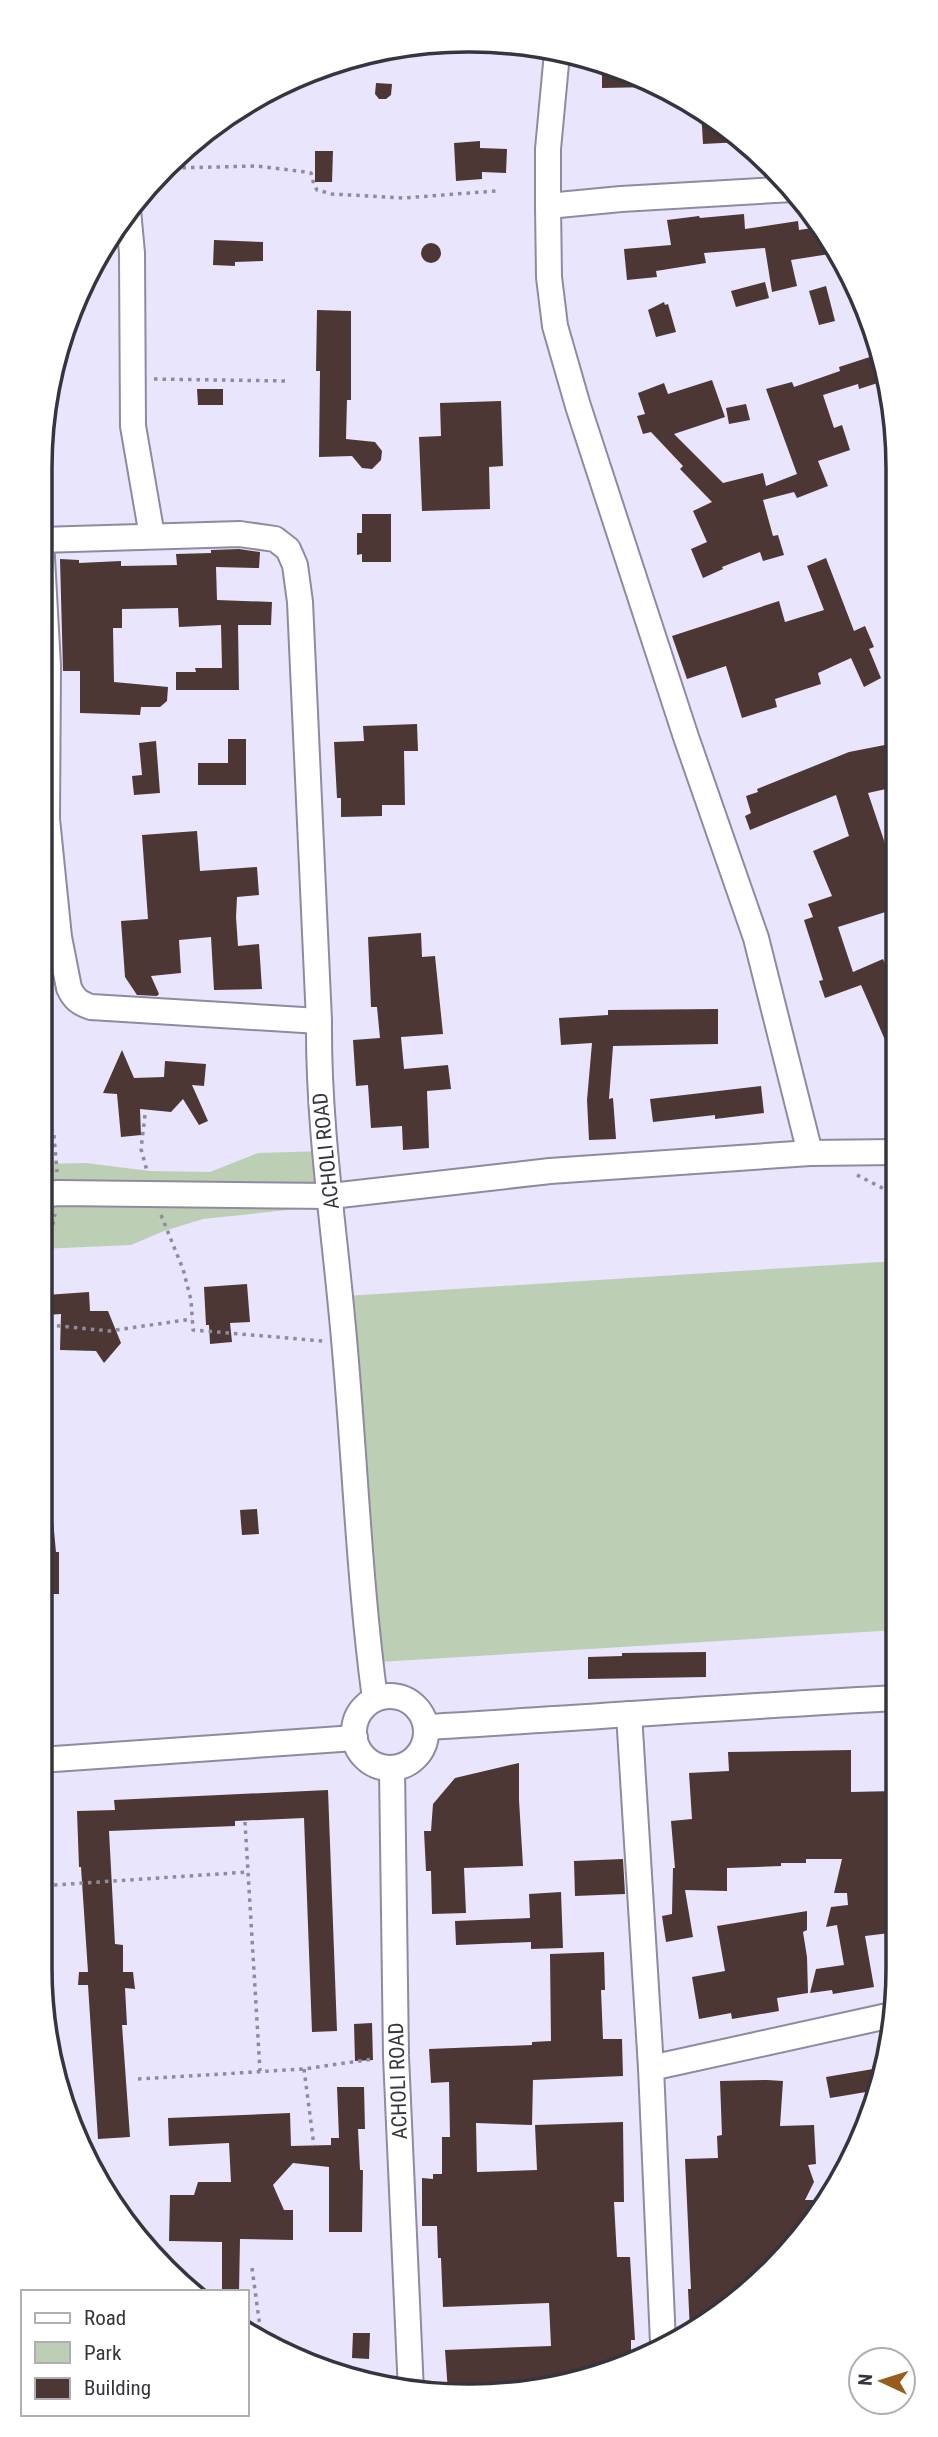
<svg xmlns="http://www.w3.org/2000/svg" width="938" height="2437" viewBox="0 0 938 2437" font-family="'Roboto Condensed',sans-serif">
<rect width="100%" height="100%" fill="#e9e5fd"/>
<g fill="#bccfb5">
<path d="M324,1151L326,1206L203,1219L164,1231L131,1245L40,1249V1164L86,1163L150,1171L210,1172L258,1153Z"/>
<path d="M896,1261L897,1630L363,1663L346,1296Z"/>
</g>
<g fill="#4d3734">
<path d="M602,65L652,87L602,88Z"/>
<path d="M376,83L392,84L391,95L386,99H379L375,94Z"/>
<path d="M701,110L707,112L741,142L703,144Z"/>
<path d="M480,141V148L507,149L506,173L482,172V179L456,181L454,143Z"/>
<path d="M315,151H333L332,182H315Z"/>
<path d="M744,214L745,229L798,221L799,230L819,227L836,253L791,260L797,286L772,292L765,248L704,253L706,263L656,271L657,277L627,280L624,249L671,245L667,220L699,216L700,218Z"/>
<path d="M214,240L263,242V261L235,262V266L213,265Z"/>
<circle cx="431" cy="253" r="10"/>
<path d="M765,282L769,298L736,307L731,291Z"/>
<path d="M826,286L835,321L819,325L809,291Z"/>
<path d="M664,302L665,305L668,304L676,332L656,337L648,310Z"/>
<path d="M317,310L351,311V400H347L346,439L375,442L382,451L381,460L372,469L362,468L352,456L319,457L320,371H316Z"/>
<path d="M876,355L884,381L859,389L858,384L823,395L834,428L842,425L850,450L818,461L828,486L797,498L794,492L763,500L773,536L778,535L784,555L763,561L760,552L722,567L723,569L703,578L691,549L707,542L693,511L712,502L680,469L683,466L651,432L643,434L637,416L645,414L638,393L664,383L668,394L712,380L725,417L674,434L723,483L763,473L766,486L797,474L766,389L792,382L794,387L840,371L839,367Z"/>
<path d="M197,389H223V405H198Z"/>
<path d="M501,401L503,466L489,467L490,509L422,511L419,437L441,436L440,403Z"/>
<path d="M746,404L750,420L729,424L726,408Z"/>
<path d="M362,514H391V562H362V554L357,555V533H362Z"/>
<path d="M239,549L260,552L259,568L216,567L217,600L272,602L271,625H238L239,690H176V672H196L195,668H222L221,625L179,627L178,608L122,609V628H113L114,682L168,687L167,701L160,707H141L140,715L80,713V671H63L60,559L79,560V563L121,561V566L177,565L176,554L211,553V550Z"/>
<path d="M826,558L854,631L865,626L874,647L869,649L881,678L864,687L851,658L818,673L821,684L775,699L777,707L742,718L726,666L687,679L672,636L779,601L785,622L824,610L807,566Z"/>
<path d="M417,724L418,751H404L405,805H382V816L341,817V798H337L334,742L364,741L363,726Z"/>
<path d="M228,739H246V785H198V763H228Z"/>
<path d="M156,741L160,793L134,795L132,776L142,775L139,743Z"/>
<path d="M895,743V787L868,793L895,873V909L838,927L853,972L883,959L895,987L896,1065L861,985L825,998L819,981L823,980L804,920L813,917L808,904L832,896L813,851L849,836L836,795L750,830L745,816L751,813L746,796L758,792L757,789L849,752Z"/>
<path d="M197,831L200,871L257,867L259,895L237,897L236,917L238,946L259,944L262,989L214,990L211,937L179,940L181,973L151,976L159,994L157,996L137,995L125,977L121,921L148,919L142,835Z"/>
<path d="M421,933L422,957L435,956L443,1034L401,1037L404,1069L448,1065L451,1089L427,1091L429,1148L403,1150L402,1126L371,1128L368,1085L356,1086L353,1040L380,1038L377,1007H371L368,937Z"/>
<path d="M718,1009V1044L613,1046L609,1099L613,1098L616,1139L589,1140L587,1100L592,1043L561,1045L559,1018L608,1015V1010Z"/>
<path d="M122,1050L134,1078L164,1077L165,1061L206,1064L204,1086L192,1085L208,1121L199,1125L183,1099L171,1112L140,1109L141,1135L121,1137L117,1094L103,1093Z"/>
<path d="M761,1086L764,1113L715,1119V1115L653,1122L650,1099Z"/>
<path d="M247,1284L250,1322L230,1323L232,1342L210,1344L209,1325H206L204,1287Z"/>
<path d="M89,1292L90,1311H108L121,1343L104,1363L96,1351L60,1350L61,1314L47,1315L46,1295Z"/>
<path d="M52,1509L56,1552H59V1594H40V1510Z"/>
<path d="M257,1509L259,1534L242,1535L240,1510Z"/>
<path d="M706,1652V1677L588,1679V1657L622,1656V1653Z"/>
<path d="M851,1750V1792L895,1791L898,1932L865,1936L874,1987L833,1994L832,1990L810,1993L816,1969L844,1965L837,1925L826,1927L831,1907L848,1905L847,1893H834L842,1859H806V1863H781V1866L727,1868V1891L685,1890L693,1937L666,1942L662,1916L672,1914L673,1868H675L671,1821L692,1819L689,1773L729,1771L728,1752Z"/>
<path d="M519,1763V1800L523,1866L464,1868L466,1913L432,1914L431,1871H426L424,1831H431L433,1804L455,1778Z"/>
<path d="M328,1790L337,2031L312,2032L304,1818L235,1821V1826L109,1831L115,1944L123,1945V1972H133L135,1989L125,1988L127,2025H122L130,2137L98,2139L88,1985H78L79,1972H88L81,1867H79L77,1811L115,1810L114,1800Z"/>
<path d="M623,1859L625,1894L575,1896L574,1861Z"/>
<path d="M561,1892L563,1948L531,1949V1942L456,1945L455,1921L530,1918L529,1894Z"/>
<path d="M807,1911V1930L803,1932L807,1957L808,1993L777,1998L779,2011L732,2019L731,2013L699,2019L692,1977L725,1971L717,1926Z"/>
<path d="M604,1952L605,1990H601L603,2039H622L623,2076L533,2080L532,2125L476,2123L477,2172L537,2170L535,2125L623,2122L624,2202H614L617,2257H630L635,2340H631V2356L571,2381L539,2382L538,2389L448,2392L445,2350L551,2346L549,2303L443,2307L441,2258H438L437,2226H422V2178L433,2179V2174H442V2137H450L449,2082L431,2083L429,2049L532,2045V2042L551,2041L550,1954Z"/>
<path d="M372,2023L373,2060L355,2061L354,2024Z"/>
<path d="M885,2067L883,2079L878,2090L830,2098L826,2077Z"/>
<path d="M767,2080L783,2081L780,2126L814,2125L816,2164L808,2165L814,2182L805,2200H824L809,2229L707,2325L690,2332L688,2289H691L685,2159L718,2158L717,2136L722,2135L720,2081Z"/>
<path d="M337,2087H364L365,2129H358L360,2170H363L362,2232H329V2167L293,2163L273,2185L284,2210H293V2240L240,2239L239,2292H222V2242L169,2241L170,2195H194L198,2182H231L229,2143L169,2146L168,2118L290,2113L291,2146L331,2145V2138H339Z"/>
<path d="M353,2333H370L369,2359L352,2358Z"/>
</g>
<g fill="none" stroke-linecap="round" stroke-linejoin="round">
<g stroke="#8f8aa0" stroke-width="28">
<g id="minor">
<path d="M557,53L548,149V206L549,277L555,326L578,406L686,737L756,938L810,1153"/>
<path d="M548,206L621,199L793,189"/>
<path d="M128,210L132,253L133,426L152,536"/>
<path d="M40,540L240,534L275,539L288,549L295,565L300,602L319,1021C318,1127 335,1233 344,1339C355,1459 359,1580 375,1699"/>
<path d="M41,540L48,666L47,819L59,937L69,988C74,999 79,1003 91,1007L319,1021"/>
<path d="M40,1195L58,1193L331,1196L550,1171L810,1153L896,1152"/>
<circle cx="390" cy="1732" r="36"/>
<path d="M629,1714L651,2068L663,2343"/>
<path d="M426,1727C583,1718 740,1706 897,1698"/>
<path d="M40,1760L355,1738"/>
<path d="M392,1769L396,2056L411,2392"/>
<path d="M651,2068L892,2015"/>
</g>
</g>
<g stroke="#8e8b9b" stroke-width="3.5" stroke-dasharray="3.5 5" stroke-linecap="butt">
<path d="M174,168L257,166L306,172L311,173L314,185L317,190L332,194L403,198L496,191"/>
<path d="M154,379L289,381"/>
<path d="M40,1007L54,1005"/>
<path d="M40,1095L54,1136L57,1172"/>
<path d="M145,1115L141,1149L147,1171"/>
<path d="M857,1175L896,1195"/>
<path d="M161,1215L183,1269L191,1300L193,1330L323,1341"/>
<path d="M43,1275L55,1214"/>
<path d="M40,1324L109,1331L192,1319"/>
<path d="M245,1822L260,2071"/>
<path d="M54,1885L248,1872"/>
<path d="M304,2069L314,2146"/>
<path d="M138,2079L304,2069L373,2059"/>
<path d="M252,2268L262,2342"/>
</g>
<use href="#minor" stroke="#fff" stroke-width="24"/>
</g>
<g text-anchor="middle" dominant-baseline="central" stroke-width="7" stroke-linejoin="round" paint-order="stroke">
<g font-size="21" fill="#36343d" stroke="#fff">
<text transform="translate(326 1151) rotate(-96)">ACHOLI ROAD</text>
<text transform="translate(398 2081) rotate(-92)">ACHOLI ROAD</text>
</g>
</g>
<path d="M0 0H938V2437H0ZM468 52H470A416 416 0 0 1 886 468V1968A416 416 0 0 1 470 2384H468A416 416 0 0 1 52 1968V468A416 416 0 0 1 468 52Z" fill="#fff" fill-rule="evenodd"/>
<path fill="none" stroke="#36343d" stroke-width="3.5" d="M468 52H470A416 416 0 0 1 886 468V1968A416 416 0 0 1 470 2384H468A416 416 0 0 1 52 1968V468A416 416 0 0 1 468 52Z"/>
<rect x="21" y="2290" width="228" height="126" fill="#ffffff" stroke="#afaeb1" stroke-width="2"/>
<rect x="35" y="2313" width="35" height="10" fill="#ffffff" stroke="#afaeb1" stroke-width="2"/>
<text x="84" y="2325" font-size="21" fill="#36343d">Road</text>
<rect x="35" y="2342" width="35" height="21" fill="#bccfb5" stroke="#afaeb1" stroke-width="2"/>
<text x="84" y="2360" font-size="21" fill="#36343d">Park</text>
<rect x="35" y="2378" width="35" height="21" fill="#4d3734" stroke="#afaeb1" stroke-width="2"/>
<text x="84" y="2395" font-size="21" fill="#36343d">Building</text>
<g transform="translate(882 2381) rotate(274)"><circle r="33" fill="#ffffff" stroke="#afaeb1" stroke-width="2"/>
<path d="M0-5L12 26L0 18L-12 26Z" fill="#985d1d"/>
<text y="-10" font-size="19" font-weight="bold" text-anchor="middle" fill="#36343d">N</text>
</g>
</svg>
